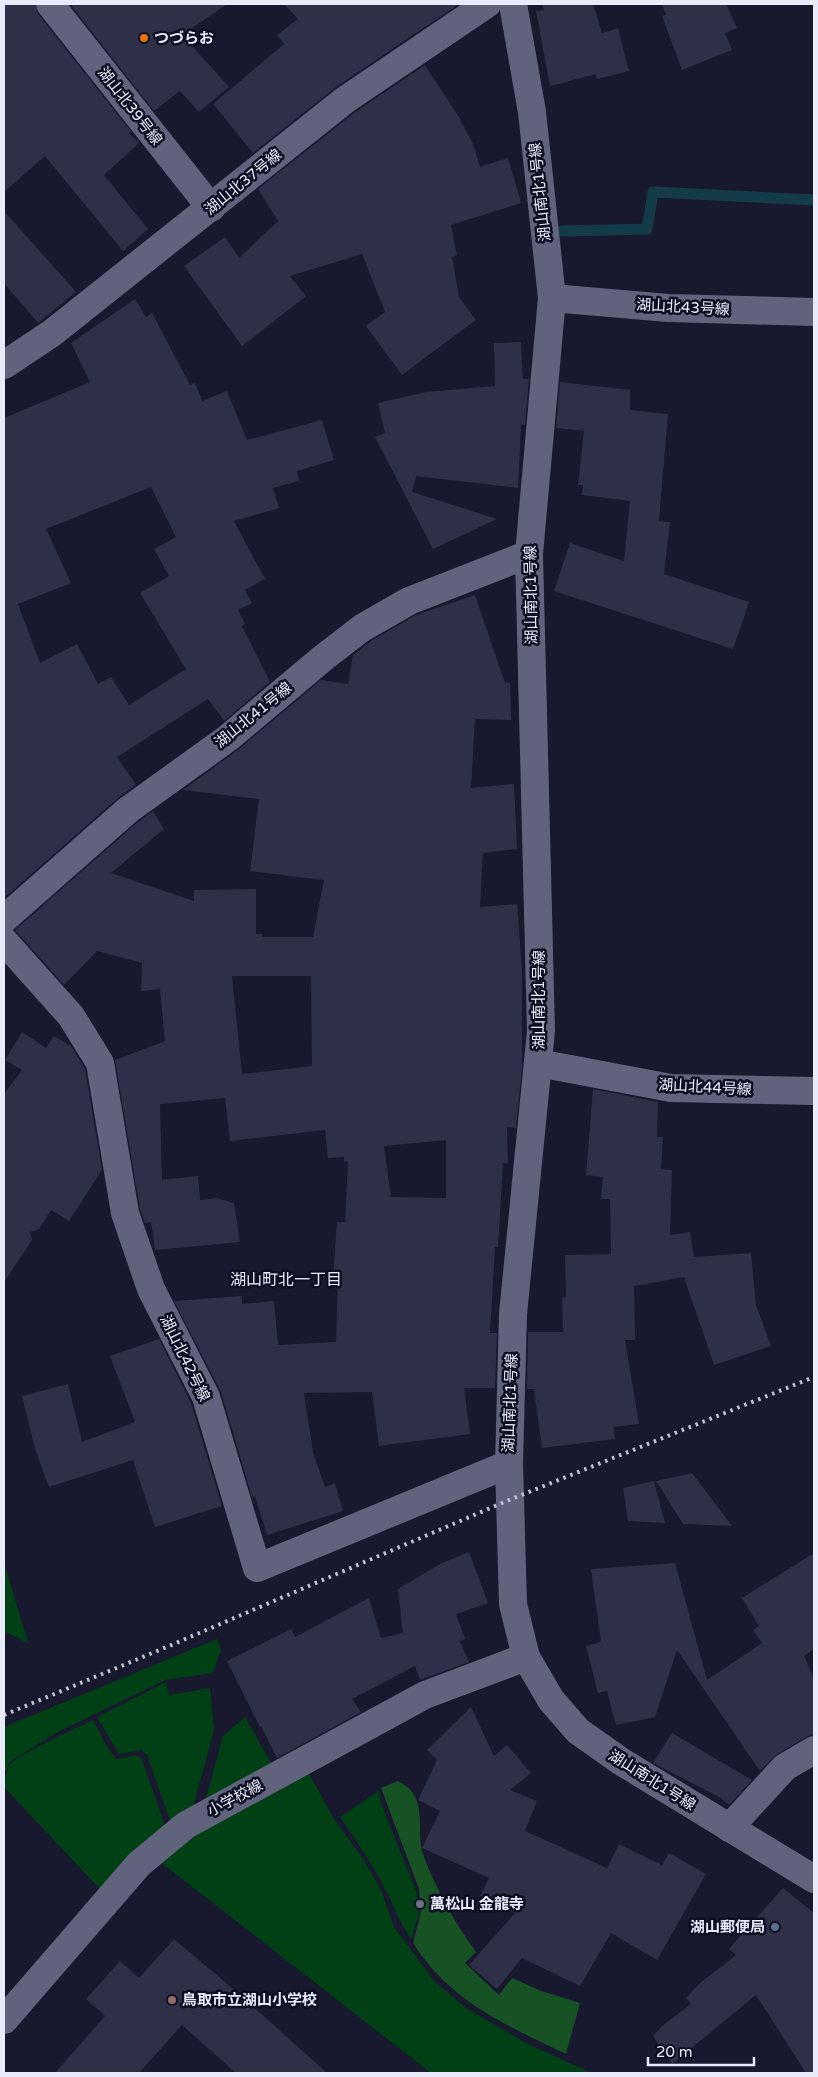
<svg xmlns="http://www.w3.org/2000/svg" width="818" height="2077" viewBox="0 0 818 2077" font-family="'Varela Round','Noto Sans JP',sans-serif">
<rect width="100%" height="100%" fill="#18182e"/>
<g fill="#014014">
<path d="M4,1562L28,1643L4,1631Z"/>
<path d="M217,1639L221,1650L213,1673L165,1680L54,1734L11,1761L4,1774V1727Z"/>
<path d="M166,1682L169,1695L210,1688L214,1730L192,1811L171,1823L147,1755L142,1750L119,1754L97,1717Z"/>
<path d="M245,1717L272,1765L205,1802L223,1736Z"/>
<path d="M93,1720C101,1733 106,1749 117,1759L136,1755L141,1757L166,1828L102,1891L4,1787C4,1780 6,1771 10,1765C16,1755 79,1727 93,1720Z"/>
<path d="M307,1770L334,1819L364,1860L382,1892L394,1927L435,1982L466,2008L528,2044L592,2073H431L159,1861L189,1839Z"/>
<path d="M379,1791L381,1803L416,1891L419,1914L411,1939C399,1922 394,1905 384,1887C371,1862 356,1840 340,1817Z"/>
</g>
<path fill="#175224" d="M398,1781C403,1784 410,1788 413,1793C425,1813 416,1836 424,1857C437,1891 455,1923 476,1952L465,1963L499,1995L512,1978L541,1991L580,2003L566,2054C505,2025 450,2001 413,1943L421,1912L419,1889L381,1788Z"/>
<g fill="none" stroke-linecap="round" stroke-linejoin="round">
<path stroke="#143c48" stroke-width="11" d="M562,231L647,229L653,192L814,200"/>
</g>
<g fill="#2e3047" fill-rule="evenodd">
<path d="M4,4H35L38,14L129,129L131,132L129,133L139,143L104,175L148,229L123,251L45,156L4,192Z"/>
<path d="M70,4H227L182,35L229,87L199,112L180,91L154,111Z"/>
<path d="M284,4H459L336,87L253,153L213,104L284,44L277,35L298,19Z"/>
<path d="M542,4H593L602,33L618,28L629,71L597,79L596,74L550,86L536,11L544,10Z"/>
<path d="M662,4H726L737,28L725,33L732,50L682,70L662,16L666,15Z"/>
<path d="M425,65L459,117L473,144L480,167L508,158L521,203L451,225L457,255L452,257L459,297L476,320L402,375L366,326L385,312L362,254L290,276L306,296L242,346L184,266L225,237L239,258L278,221L258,189L354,113Z"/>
<path d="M4,211L76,292L38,323L4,283Z"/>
<path d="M135,299L146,317L152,313L190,385L195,383L202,401L227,391L247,440L322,420L334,460L297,471L299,481L273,488L279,508L234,521L265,579L245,590L252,603L238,610L245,624L242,626L270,682L224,721L208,699L117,757L136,785L118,798L4,898V418L90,382L71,343ZM151,487L176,537L154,549L169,576L140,593L186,669L129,705L111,677L98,684L77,644L40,663L18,604L71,583L46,529Z"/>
<path d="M521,342L523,379H529L525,425L521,424L518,488L416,476L412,492L497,519L433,549L375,437L385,433L378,403L426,392L495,386L494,343Z"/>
<path d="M560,382L630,390V410L668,414L659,521L670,522L664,574L749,602L733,649L554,591L570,543L624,561L630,501L582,495L583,485H578L584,431L556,428Z"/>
<path d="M475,595L505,683H510L511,720L475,719L471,788L514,784L517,849L483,853L480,907L517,904L522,971V1068L516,1128L507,1127L508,1163H503L498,1247H495L490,1333H497L495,1388H464L470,1434L379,1446L372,1392L304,1393L313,1452L325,1487L335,1483L343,1511L267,1535L255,1496L252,1497L221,1392L174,1301L242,1296V1304L274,1301L278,1345L336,1342L338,1278H333L337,1222H345L348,1161L344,1162V1157L328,1158L325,1130L230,1141L225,1098L160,1104L162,1180L198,1176L200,1200L217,1198L234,1203L240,1242L155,1250L151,1222L145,1223L140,1209L115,1060L165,1041L160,989L141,991L142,963L97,951L64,985L15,930L138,822L153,811L164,829L111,873L194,901V890L256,889V934H262V937H313L324,880L250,871L259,799L183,790L238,750L321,680L348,684L353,655L371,641L416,615ZM232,976H311L312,1066L242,1074ZM446,1140V1198L391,1197L384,1146Z"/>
<path d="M22,1032L46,1048L54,1036L72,1047L85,1069L102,1170L69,1221L51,1210L39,1229L30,1232L32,1240L4,1282V1094L22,1070L5,1060Z"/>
<path d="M593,1089L658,1102L657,1137H663L661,1169L672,1170L670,1235L690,1232L694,1257L751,1253L756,1305L771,1346L714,1365L684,1277L634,1286L635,1340H625L639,1424L613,1427L615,1439L542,1448L534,1389H527L528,1332H563L562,1298L566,1297L565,1255L611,1254L610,1199H601L603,1177L586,1175Z"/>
<path d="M159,1339L191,1403L222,1506L155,1527L133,1460L49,1487L36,1452L22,1396L68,1384L82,1442L135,1422L110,1356Z"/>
<path d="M692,1473L732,1526L683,1524L656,1481Z"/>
<path d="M654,1481L665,1523L628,1521L623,1488Z"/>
<path d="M469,1552L488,1603L456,1614L465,1639L460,1641L469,1662L420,1680L415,1666L352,1699L361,1712L277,1758L261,1726L260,1727L227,1661L291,1629L295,1637L369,1598L381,1638L403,1633L398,1589L442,1563Z"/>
<path d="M814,1553V1649L804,1656L814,1679V1734L806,1737L777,1754L760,1771L677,1650L655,1717L616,1725L607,1691L598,1693L586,1646L601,1642L591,1569L675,1563L707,1680L762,1643L753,1630L759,1626L742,1598Z"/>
<path d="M471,1707L494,1756L507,1745L531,1773L510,1790L537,1801L525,1831L607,1868L619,1844L662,1865L669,1853L706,1874L657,1960L611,1933L580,1986L522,1958L497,1989L469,1965L515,1913L480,1896L489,1878L422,1848L440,1811L418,1800L437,1760L427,1750Z"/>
<path d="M672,1733L752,1780L729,1805L721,1798L653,1763Z"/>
<path d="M783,1888L814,1913V2073H806L756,1995L672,2064L653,2036L662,2026L691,2004L686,1998L700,1983L736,1955L729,1949Z"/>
<path d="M174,1939L238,1993L327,2073H236L182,2025L139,2073H55L105,2016L86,1999L120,1961L139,1978Z"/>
</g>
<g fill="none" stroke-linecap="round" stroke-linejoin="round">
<g stroke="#61637d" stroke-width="28">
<path d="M50,4L211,208"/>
<path d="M513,4L532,112L552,298L529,554L541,1031L513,1314L509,1464L513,1604L526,1657L551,1700L578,1731L622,1762L814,1879"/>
<path d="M552,298L668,308L814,312"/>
<path d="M4,365L52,333L345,100L487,4"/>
<path d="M4,919L128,810L228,738L323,658L362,628L409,601L529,554"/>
<path d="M4,941L71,1016L100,1063L125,1213L151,1289L206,1397L257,1568L509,1464"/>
<path d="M538,1063L671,1088L814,1091"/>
<path d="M729,1828L785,1767L814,1750"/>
<path d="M4,2020L139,1864L186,1825L425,1695L526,1657"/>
</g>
<path stroke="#c2c4d4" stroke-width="4" stroke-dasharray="2.5 5" stroke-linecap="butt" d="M4,1715L169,1646L509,1500L814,1377"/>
</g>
<circle fill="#e8710a" stroke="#0f0f24" stroke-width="2" cx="144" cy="38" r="5"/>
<circle fill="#6b7280" stroke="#0f0f24" stroke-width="2" cx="420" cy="1904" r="5"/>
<circle fill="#5c6f8a" stroke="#0f0f24" stroke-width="2" cx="775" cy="1927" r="5"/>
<circle fill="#8d6e63" stroke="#0f0f24" stroke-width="2" cx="172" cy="2000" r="5"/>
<g text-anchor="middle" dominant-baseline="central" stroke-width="5" stroke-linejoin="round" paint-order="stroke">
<g font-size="15" font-weight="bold" fill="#e9ebfa" stroke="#0f0f24" text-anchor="start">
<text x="154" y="38">つづらお</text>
<text x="430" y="1904">萬松山 金龍寺</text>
<text x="765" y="1927" text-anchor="end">湖山郵便局</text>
<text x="182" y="2000">鳥取市立湖山小学校</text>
</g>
<g font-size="15" fill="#e9ebfa" stroke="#0f0f24">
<text transform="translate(130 106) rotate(52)">湖山北39号線</text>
<text transform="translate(243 182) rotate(-39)">湖山北37号線</text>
<text transform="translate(540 192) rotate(-96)">湖山南北1号線</text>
<text transform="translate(683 307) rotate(3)">湖山北43号線</text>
<text transform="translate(531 595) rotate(-91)">湖山南北1号線</text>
<text transform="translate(253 715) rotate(-39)">湖山北41号線</text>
<text transform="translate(539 1000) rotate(-90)">湖山南北1号線</text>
<text transform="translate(705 1087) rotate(3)">湖山北44号線</text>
<text transform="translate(185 1358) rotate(64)">湖山北42号線</text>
<text transform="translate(510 1403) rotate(-88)">湖山南北1号線</text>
<text transform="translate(652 1780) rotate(32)">湖山南北1号線</text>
<text transform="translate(235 1798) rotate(-28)">小学校線</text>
</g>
<g font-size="16" fill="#e9ebfa" stroke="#0f0f24">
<text x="286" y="1280">湖山町北一丁目</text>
</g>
</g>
<rect width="818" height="2077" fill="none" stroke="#e9ebfa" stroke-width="10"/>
<path d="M648 2057v8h106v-8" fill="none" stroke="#e9ebfa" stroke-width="2.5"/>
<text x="656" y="2057" font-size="15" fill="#e9ebfa" stroke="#0f0f24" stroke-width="4" paint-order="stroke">20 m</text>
</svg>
